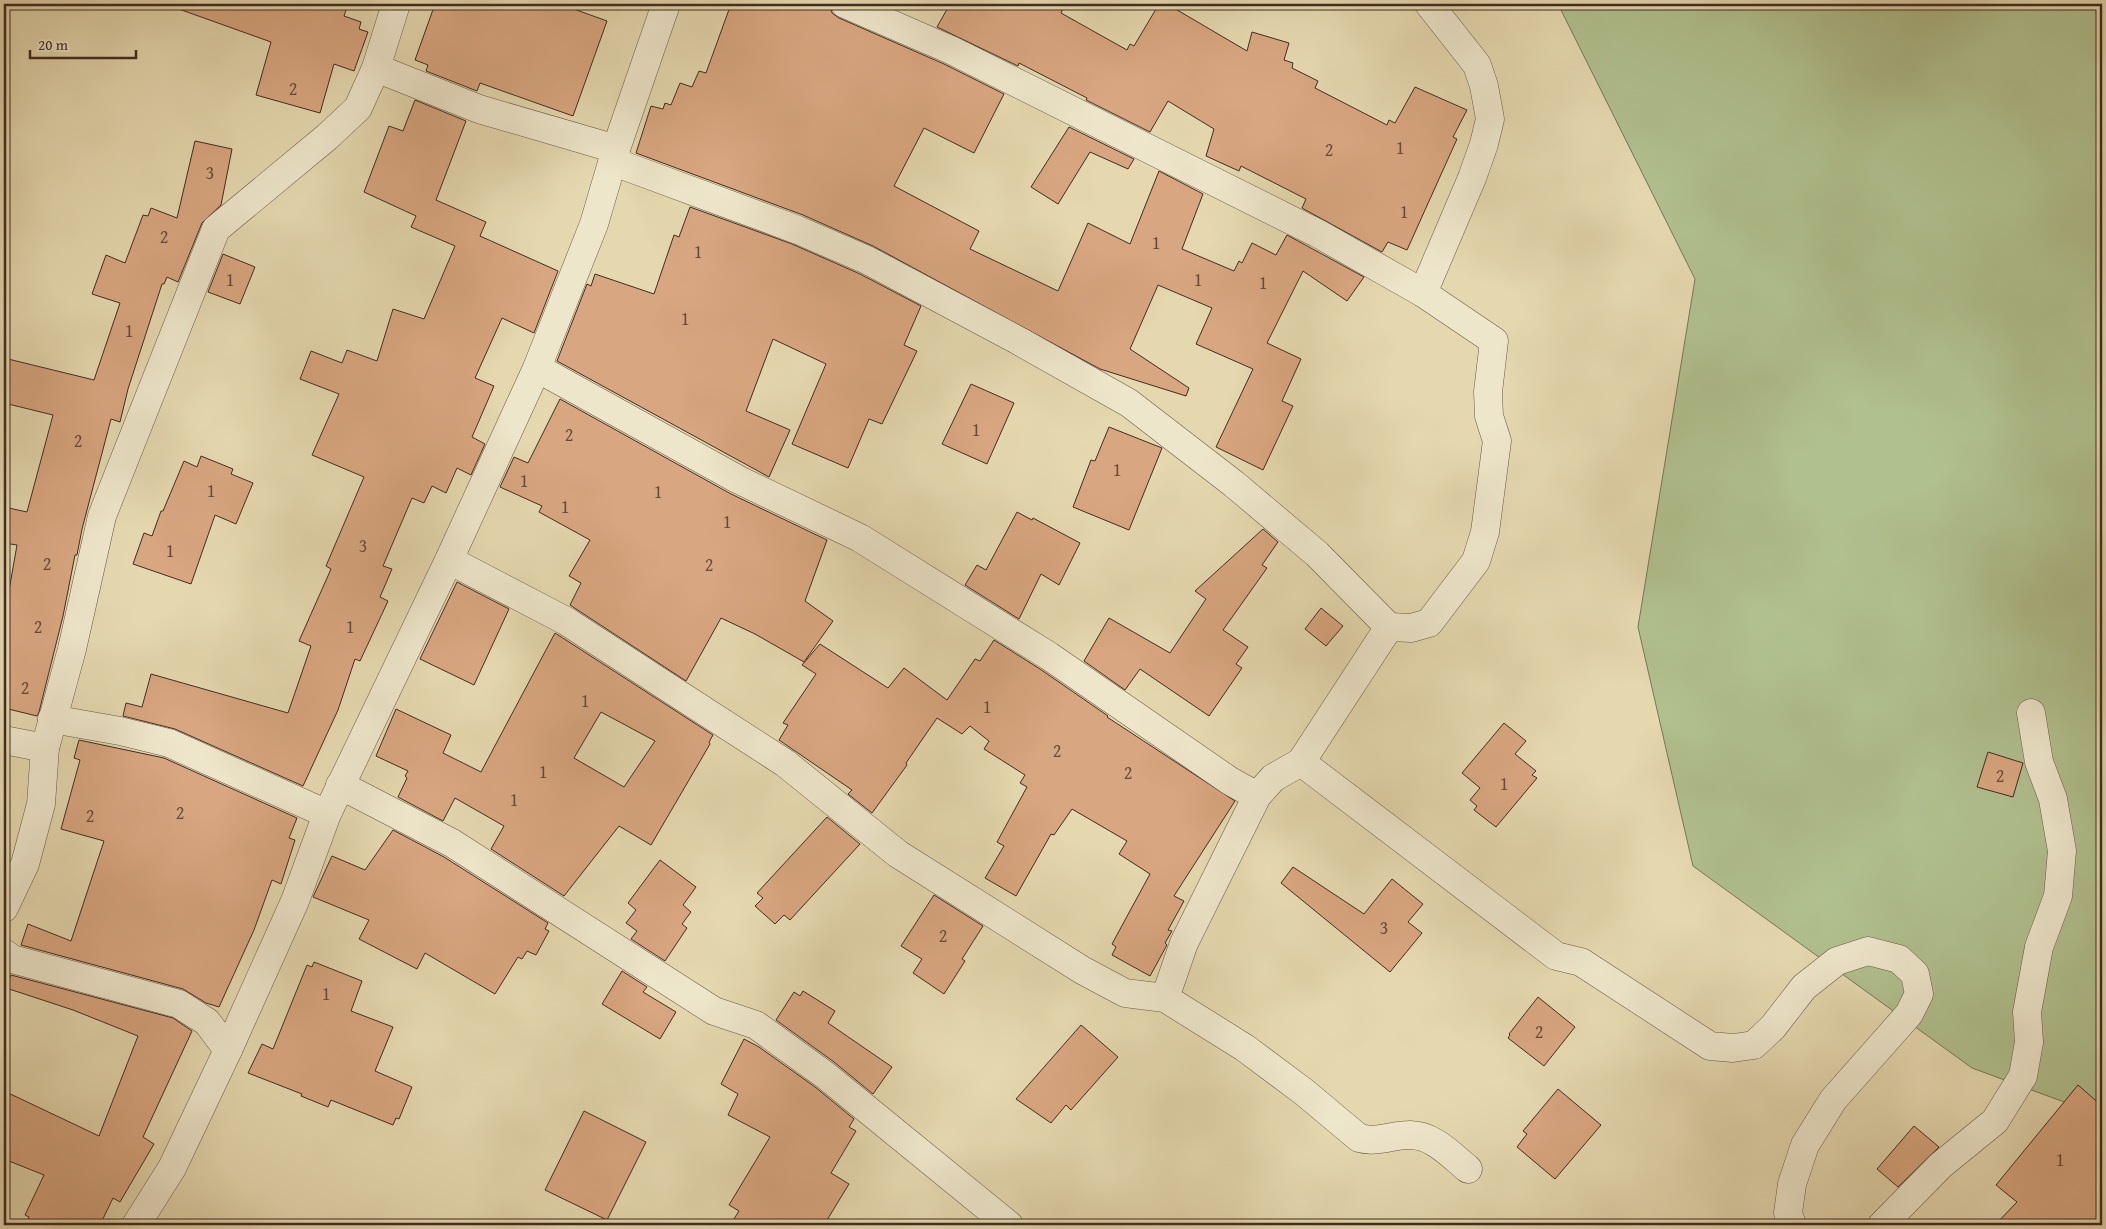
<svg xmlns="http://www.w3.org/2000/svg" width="2106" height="1229" viewBox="0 0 2106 1229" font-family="'Gentium Book Plus',serif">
<rect width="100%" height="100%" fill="#e5d8af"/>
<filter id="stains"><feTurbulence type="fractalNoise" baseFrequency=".004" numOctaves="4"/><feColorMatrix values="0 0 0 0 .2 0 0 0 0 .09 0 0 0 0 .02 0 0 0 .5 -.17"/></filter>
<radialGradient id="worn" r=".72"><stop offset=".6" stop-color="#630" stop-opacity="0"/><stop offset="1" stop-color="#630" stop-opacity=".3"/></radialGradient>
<path fill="#b0c08e" stroke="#787658" d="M1558,4H2102V1116L1972,1068L1693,866L1638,627L1695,279Z"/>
<g fill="#d8a680" stroke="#412c22" fill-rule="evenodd">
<path d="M176,4H348L344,16L361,22L359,29L368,32L354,71L334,64L320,113L256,95L271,42L176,8Z"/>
<path d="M435,4H560L607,21L573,116L480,83L477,91L426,71L428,65L415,60Z"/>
<path d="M731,4H830L832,13L839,18L944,64L1004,94L974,153L924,128L894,186L979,231L970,249L1058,291L1088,223L1130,244L1159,171L1203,194L1182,249L1234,271L1239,261L1242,263L1252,243L1276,255L1287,235L1364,277L1347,301L1303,271L1267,343L1301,359L1282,401L1293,406L1263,470L1216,447L1253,369L1196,344L1212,308L1158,285L1130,349L1189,388L1186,396L1100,369L873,246L803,215L636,153L651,106L663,109L665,103L671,105L680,83L692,87L699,71L706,73Z"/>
<path d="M950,4H1065L1061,13L1127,50L1130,44L1134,46L1159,4H1167L1247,51L1252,32L1289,43L1284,60L1293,63L1292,68L1318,81L1315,88L1387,125L1389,120L1395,123L1415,87L1467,110L1453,137L1457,139L1407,250L1388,242L1382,252L1302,208L1306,199L1241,166L1239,171L1206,156L1214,129L1168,101L1150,132L1086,100L1087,98L1019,63L1018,66L937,27Z"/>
<path d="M415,100L466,121L436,200L486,222L480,236L558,271L534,333L502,318L475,378L494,386L472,437L485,444L471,475L457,468L446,493L432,486L424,503L412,498L383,566L392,569L380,597L388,601L360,661L355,659L338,710L303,786L175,729L123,716L126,703L142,707L151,674L288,713L311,646L299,641L331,569L326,566L364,477L312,455L339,394L300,379L311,351L342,363L347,350L377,361L393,309L424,319L455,246L411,227L416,216L364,192L389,126L403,131Z"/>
<path d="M1069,127L1134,159L1128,169L1090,152L1058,204L1031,187Z"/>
<path d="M195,141L232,149L221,205L202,223L178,282L167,277L164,284H162L128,389L120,422L111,419L82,529L77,555H75L63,616L39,712L37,716L4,708V619L17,545L4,543V507L27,512L53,415L4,403V358L94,380L120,303L92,294L106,255L125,263L143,215L148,216L151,208L177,218Z"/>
<path d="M690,207L792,244L860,274L921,306L904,345L917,351L882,424L869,419L848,468L792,444L826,364L773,339L746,411L790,430L769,477L557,361L587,284L591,286L595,274L654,294L674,235L679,237Z"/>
<path d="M223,254L255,267L240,304L208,292Z"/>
<path d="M971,384L1014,403L987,464L942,444Z"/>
<path d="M560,399L731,494L827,540L805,601L833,621L804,662L755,634L721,618L686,681L570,605L581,583L569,576L590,540L539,512L542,506L500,487L514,457L528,463Z"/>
<path d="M1109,427L1162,448L1129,530L1073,507L1091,460L1095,461Z"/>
<path d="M201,456L233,469L231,474L253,483L236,524L215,515L191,584L133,564L144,533L152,536L161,511H163L184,461L197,467Z"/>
<path d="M1017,512L1032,520L1033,518L1080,543L1059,585L1041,574L1019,619L965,585L977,565L986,570Z"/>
<path d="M1263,529L1278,542L1262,565L1267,568L1223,630L1248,647L1236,664L1242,668L1209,716L1140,669L1125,690L1084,661L1109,618L1170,653L1206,599L1195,591Z"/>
<path d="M457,582L509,609L474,685L420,659Z"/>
<path d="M1321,608L1343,626L1326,646L1305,629Z"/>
<path d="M555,633L713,735L709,742L710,744L651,845L619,826L564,896L491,849L504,826L455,798L443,821L398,797L407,778L405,776L408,771L376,756L396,709L451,735L443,753L481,772ZM601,712L655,741L624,787L574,758Z"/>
<path d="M994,640L1040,669L1108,716L1107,717L1235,801L1174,896L1184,901L1168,930L1172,931L1165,943L1167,945L1150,976L1112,955L1116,947L1112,944L1150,874L1119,854L1127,841L1072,809L1054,835L1051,834L1016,896L985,878L1004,846L997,842L1027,787L1020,783L1025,775L984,749L989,741L970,726L962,734L937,718L906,763L907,765L872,813L848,794L852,790L779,740L788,725L783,723L816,674L802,665L820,644L888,688L904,668L947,700L975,659L980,661Z"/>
<path d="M1504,723L1526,741L1515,754L1536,771L1532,775L1537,778L1496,827L1474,810L1477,806L1470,800L1480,788L1462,773Z"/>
<path d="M79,740L164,758L297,818L289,838L295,840L281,884L272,880L254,930L219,1007L206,1003L183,989L21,945L28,924L71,941L104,841L61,829L80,760L74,758Z"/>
<path d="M1988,752L2023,763L2013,797L1977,787Z"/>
<path d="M827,817L860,844L790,920L784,915L775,924L755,906L763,898L757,893Z"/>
<path d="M393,830L444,857L548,923L545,929L549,931L536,955L527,951L522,959L518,957L495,994L425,953L417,969L359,939L369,920L313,897L332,856L365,870Z"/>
<path d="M660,860L696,887L683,905L691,912L682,924L687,928L665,961L631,939L637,931L626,923L636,910L628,903Z"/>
<path d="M1293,867L1364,914L1392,879L1423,904L1408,922L1422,933L1390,972L1281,883Z"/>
<path d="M934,895L983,926L962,959L965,961L944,994L913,973L922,959L901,946Z"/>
<path d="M314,962L362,981L351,1011L393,1027L375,1071L412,1087L399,1119L396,1118L393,1125L331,1100L328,1107L301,1096L302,1094L248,1073L262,1044L273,1049L307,965L312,967Z"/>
<path d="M622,971L647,987L643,992L676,1012L660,1039L602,1004Z"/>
<path d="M11,975L173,1018L192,1031L143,1137L154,1144L120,1202L113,1198L100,1225H25L29,1217L25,1215L44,1175L4,1159V1091L99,1136L138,1036L73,1010L6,988Z"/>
<path d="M803,991L835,1011L828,1023L892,1067L873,1094L834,1062L776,1020L794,992L800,996Z"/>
<path d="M1538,997L1575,1027L1544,1066L1508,1038L1510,1035L1509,1034Z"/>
<path d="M1081,1025L1118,1057L1071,1110L1066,1105L1051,1123L1016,1099Z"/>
<path d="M744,1039L759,1047L815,1087L854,1119L849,1127L856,1131L831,1173L849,1184L824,1225H730L739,1211L729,1205L770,1137L728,1115L738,1094L721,1084Z"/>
<path d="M2078,1085L2102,1106V1225H1995L2017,1202L1996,1185Z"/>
<path d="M1558,1089L1601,1125L1555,1179L1517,1147L1527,1134L1523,1131Z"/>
<path d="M584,1111L646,1142L607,1220L545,1190Z"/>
<path d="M1914,1126L1939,1147L1898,1187L1877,1169Z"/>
</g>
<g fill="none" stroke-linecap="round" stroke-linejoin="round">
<g stroke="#6a5745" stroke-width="29">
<g id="minor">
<path d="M845,4L951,50L1317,233L1423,293L1494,341L1488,392L1489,416L1497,441L1485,532L1476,561L1429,623L1411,628L1389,627"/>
<path d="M376,68L396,4"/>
<path d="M614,162L798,230L867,260L1019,341L1129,403L1234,484L1317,554L1389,627L1301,762L1273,778L1257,796L1184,943L1165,998"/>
<path d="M1423,293L1472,178L1484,144L1490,119L1484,86L1477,65L1429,4"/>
<path d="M537,368L739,480L860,538L1049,656L1230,781L1257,796"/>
<path d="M449,560L566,621L672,690L785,763L898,854L1082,970L1125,993L1165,998L1245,1048L1304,1092L1359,1138C1377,1143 1391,1135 1409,1135C1432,1134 1451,1155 1468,1169"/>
<path d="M52,719L120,731L169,743L327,814"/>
<path d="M4,740L45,748"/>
<path d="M1301,762L1556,956L1581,962L1710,1046L1733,1048L1754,1045L1773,1027L1804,987L1837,961L1868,951L1899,959L1915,974L1919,994L1909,1014L1833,1100L1805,1145L1792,1184L1788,1213L1792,1225"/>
<path d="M340,785L452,843L714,1011L756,1025L825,1075L1009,1225"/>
<path d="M4,908L25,864L41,804L45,748L72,649L102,516L216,229L327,137L358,108L376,68L479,109L616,149"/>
<path d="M4,953L12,959L179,1004L207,1022L228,1050"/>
<path d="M136,1225L172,1168L228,1050L295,901L327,814L449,560L537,368L594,224L616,149L666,4"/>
<path d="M1882,1225L1941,1165L1995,1121L2023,1076L2029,1042L2027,1012L2039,947L2058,896L2062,851L2053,799L2039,762L2031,713"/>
</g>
</g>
<use href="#minor" stroke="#eee6cb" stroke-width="28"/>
</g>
<g text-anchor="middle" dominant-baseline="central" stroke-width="4.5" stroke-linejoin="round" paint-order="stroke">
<g font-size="18" fill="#674a3a">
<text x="293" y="88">2</text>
<text x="1400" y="147">1</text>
<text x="1329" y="149">2</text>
<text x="210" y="172">3</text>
<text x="1404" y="211">1</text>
<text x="164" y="236">2</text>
<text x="1156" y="242">1</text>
<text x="698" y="251">1</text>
<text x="230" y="279">1</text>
<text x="1198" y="279">1</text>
<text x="1263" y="282">1</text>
<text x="685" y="318">1</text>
<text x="129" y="330">1</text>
<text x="976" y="429">1</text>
<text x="569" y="434">2</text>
<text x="78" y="440">2</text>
<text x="1117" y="469">1</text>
<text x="524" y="480">1</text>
<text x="211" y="490">1</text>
<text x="658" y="491">1</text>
<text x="565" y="506">1</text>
<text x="727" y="521">1</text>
<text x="363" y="545">3</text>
<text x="170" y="550">1</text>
<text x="47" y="563">2</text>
<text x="709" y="564">2</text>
<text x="38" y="626">2</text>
<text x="350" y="626">1</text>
<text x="25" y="687">2</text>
<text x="585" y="700">1</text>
<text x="987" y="706">1</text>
<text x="1057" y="750">2</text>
<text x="543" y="771">1</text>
<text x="1128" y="772">2</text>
<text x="2000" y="775">2</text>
<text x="1504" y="783">1</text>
<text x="514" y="799">1</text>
<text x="180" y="812">2</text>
<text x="90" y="815">2</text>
<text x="1384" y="927">3</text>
<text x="943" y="935">2</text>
<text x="326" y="993">1</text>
<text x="1539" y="1031">2</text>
<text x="2060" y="1159">1</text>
</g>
</g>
<rect width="2106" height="1229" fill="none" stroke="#e5d8af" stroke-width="20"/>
<rect x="5" y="5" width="2096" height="1219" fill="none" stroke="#412c22" stroke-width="2.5"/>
<rect x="10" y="10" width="2086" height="1209" fill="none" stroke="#412c22"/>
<path d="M30 50v8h106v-8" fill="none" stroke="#412c22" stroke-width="2.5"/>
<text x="38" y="50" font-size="15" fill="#412c22" stroke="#eee6cb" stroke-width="4" paint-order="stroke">20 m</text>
<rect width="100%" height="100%" filter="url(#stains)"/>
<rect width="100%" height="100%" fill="url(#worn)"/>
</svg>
